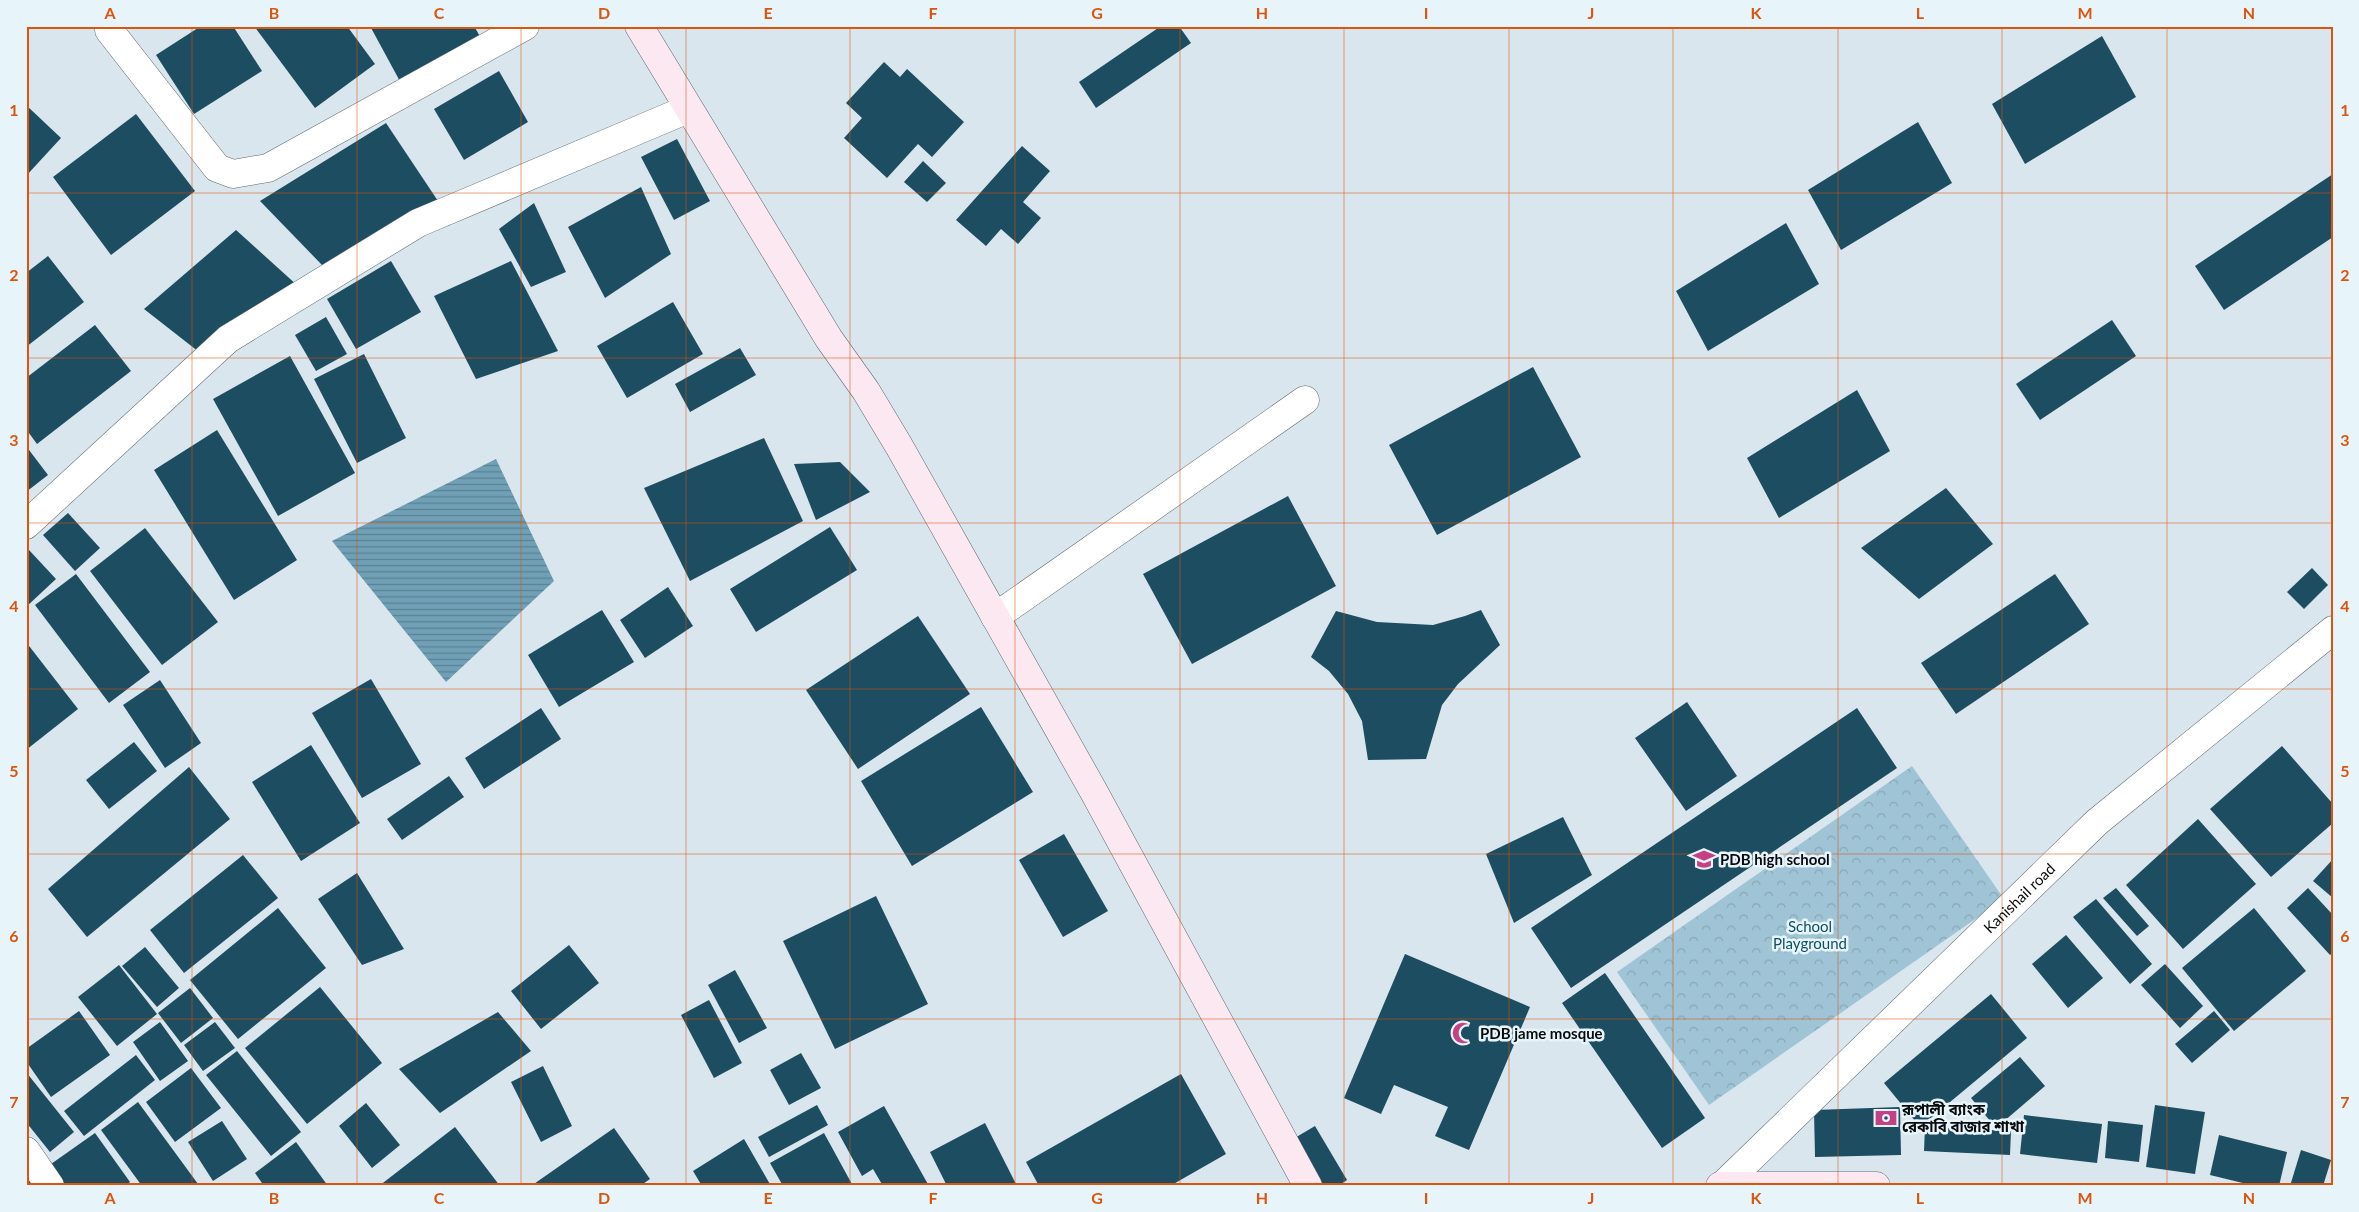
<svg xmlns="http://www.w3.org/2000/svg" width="2359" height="1212" viewBox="0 0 2359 1212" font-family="Lato,'Noto Sans Bengali',sans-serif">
<defs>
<pattern id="park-crowns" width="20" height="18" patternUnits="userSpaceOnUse" patternTransform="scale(1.25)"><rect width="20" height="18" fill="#9fc4d6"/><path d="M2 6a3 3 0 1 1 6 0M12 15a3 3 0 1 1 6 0" fill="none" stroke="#87a7b6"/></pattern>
<pattern id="water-rules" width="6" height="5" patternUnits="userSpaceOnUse" patternTransform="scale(1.25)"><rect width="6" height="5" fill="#70a0b6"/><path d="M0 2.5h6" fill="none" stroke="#5a8192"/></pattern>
</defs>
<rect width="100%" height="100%" fill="#dae6ed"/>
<path fill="url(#park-crowns)" d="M1912,766L2004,899L1709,1105L1617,972Z"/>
<path fill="url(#water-rules)" d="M496,459L554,581L446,682L332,541Z"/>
<g fill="#1d4d61">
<path d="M201,26H233L262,71L194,114L156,55Z"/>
<path d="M254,26H347L375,64L315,108Z"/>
<path d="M370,26H474L482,40L402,85Z"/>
<path d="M1161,26H1179L1191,43L1096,108L1079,82Z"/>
<path d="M2102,36L2136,97L2025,164L1992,104Z"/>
<path d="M884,62L900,77L907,69L964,122L932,157L918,144L887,178L844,138L862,118L846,103Z"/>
<path d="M499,71L528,122L464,160L434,109Z"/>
<path d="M26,105L61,138L26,176Z"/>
<path d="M136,114L195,191L111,255L53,177Z"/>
<path d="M1918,122L1952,183L1841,250L1808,190Z"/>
<path d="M386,123L438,201L323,266L260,201Z"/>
<path d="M677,139L710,201L674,220L641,157Z"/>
<path d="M1022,146L1050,171L1023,202L1041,218L1018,244L1001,229L986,246L956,220Z"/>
<path d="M923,161L946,183L927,202L904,182Z"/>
<path d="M2333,174V237L2224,310L2195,266Z"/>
<path d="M641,187L671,254L605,298L568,227Z"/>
<path d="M534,203L566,272L531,287L499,229Z"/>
<path d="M1786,223L1819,284L1708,351L1676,291Z"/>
<path d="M236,230L298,286L199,352L144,309Z"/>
<path d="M48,256L84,302L26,347V273Z"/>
<path d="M391,261L421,312L356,349L327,299Z"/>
<path d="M511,261L558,351L476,379L434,296Z"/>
<path d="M673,302L703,354L627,398L597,346Z"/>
<path d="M326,317L347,354L316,371L295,335Z"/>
<path d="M2112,320L2136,356L2040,420L2016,384Z"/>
<path d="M95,325L131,371L37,444L26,429V378Z"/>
<path d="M740,348L756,375L690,412L675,384Z"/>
<path d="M364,354L406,438L357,463L314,379Z"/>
<path d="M290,356L355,473L278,516L213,399Z"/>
<path d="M1533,367L1581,457L1437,535L1389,445Z"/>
<path d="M1857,390L1890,451L1779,518L1747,458Z"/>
<path d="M217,430L297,560L234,600L154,470Z"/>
<path d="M764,438L803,521L690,581L644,488Z"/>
<path d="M26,446L48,475L26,492Z"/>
<path d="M840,462L870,492L816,520L794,464Z"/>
<path d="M1946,488L1993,544L1919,599L1861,548Z"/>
<path d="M1288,496L1336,586L1192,664L1143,574Z"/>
<path d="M68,513L100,548L75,571L43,535Z"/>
<path d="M830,527L857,570L756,632L730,589Z"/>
<path d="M145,528L218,622L162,665L90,571Z"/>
<path d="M29,550L56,579L26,607V553Z"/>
<path d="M2312,568L2328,585L2304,609L2287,592Z"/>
<path d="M76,574L150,672L109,703L35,605Z"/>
<path d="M2055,574L2089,624L1956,714L1921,663Z"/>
<path d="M668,587L693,626L645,658L620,620Z"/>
<path d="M602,610L634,662L559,707L528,655Z"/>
<path d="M1481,610L1500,645L1458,684L1442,705L1426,759L1368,760L1362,721L1348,694L1329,671L1311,657L1336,611L1377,622L1433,625L1465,616Z"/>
<path d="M918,616L970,694L858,769L806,690Z"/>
<path d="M26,642L78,709L26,750Z"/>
<path d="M371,679L421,764L362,798L312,713Z"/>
<path d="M160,680L201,743L165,768L123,705Z"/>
<path d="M1687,702L1737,776L1686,811L1635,738Z"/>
<path d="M981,707L1033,792L912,866L861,781Z"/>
<path d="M541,708L561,739L484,789L465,758Z"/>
<path d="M1857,708L1897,768L1571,988L1531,928Z"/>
<path d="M134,742L157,771L109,809L86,780Z"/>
<path d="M311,745L360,823L301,861L252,782Z"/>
<path d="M2282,746L2333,804V823L2271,877L2210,809Z"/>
<path d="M189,767L230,819L87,937L48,889Z"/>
<path d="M449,776L464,797L402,840L387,819Z"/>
<path d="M1563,817L1592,875L1514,923L1486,854Z"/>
<path d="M2198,819L2256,884L2183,949L2126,885Z"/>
<path d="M1064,834L1108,911L1063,937L1019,860Z"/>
<path d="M243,855L278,898L184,973L150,930Z"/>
<path d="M2333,859V898L2313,881Z"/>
<path d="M357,873L404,949L362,965L318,899Z"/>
<path d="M2116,888L2149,926L2137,936L2103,898Z"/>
<path d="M2308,888L2333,915V952L2330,955L2287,908Z"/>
<path d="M876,896L928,1004L835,1049L783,941Z"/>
<path d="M2096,899L2152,964L2130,984L2073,917Z"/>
<path d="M278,908L326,968L238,1039L190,980Z"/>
<path d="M2254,908L2306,971L2234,1031L2182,968Z"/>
<path d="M2066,935L2103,978L2068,1008L2032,964Z"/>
<path d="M569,945L599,983L541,1029L511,991Z"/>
<path d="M145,947L179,988L157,1007L122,966Z"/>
<path d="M1405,954L1530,1007L1469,1150L1435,1136L1448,1107L1394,1085L1381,1114L1344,1098Z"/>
<path d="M2165,964L2203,1006L2180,1028L2141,985Z"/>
<path d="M119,965L157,1014L117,1046L78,997Z"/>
<path d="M735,970L767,1028L739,1043L708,985Z"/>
<path d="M1605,973L1705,1118L1662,1148L1562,1003Z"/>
<path d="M320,987L382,1063L307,1124L245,1048Z"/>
<path d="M190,988L213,1018L181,1043L158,1013Z"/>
<path d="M1991,994L2027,1038L1920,1127L1884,1083Z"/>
<path d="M709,1000L742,1063L714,1078L681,1015Z"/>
<path d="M79,1011L110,1055L51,1097L26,1061V1049Z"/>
<path d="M2214,1011L2230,1030L2192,1063L2175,1044Z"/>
<path d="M498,1012L531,1051L440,1113L399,1069Z"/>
<path d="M160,1022L188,1061L160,1081L133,1042Z"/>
<path d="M215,1022L235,1048L203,1071L184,1045Z"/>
<path d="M237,1051L301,1132L271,1156L206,1075Z"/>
<path d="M801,1053L821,1088L789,1105L770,1070Z"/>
<path d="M136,1055L155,1080L84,1136L64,1111Z"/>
<path d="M2020,1057L2045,1086L1996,1128L1971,1098Z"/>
<path d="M543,1066L572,1126L541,1142L511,1082Z"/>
<path d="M191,1068L221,1108L175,1142L146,1102Z"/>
<path d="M26,1072L74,1132L50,1152L26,1122Z"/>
<path d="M1181,1074L1226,1154L1170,1186H1039L1026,1162Z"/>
<path d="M138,1102L198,1184L142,1186L101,1130Z"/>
<path d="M366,1103L400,1145L372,1168L339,1126Z"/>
<path d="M817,1105L828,1125L769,1157L758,1137Z"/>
<path d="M2155,1105L2205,1112L2195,1174L2146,1167Z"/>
<path d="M884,1106L929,1186H883L873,1169L862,1176L838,1132Z"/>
<path d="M1900,1107L1901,1155L1815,1157L1814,1110Z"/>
<path d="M2024,1115L2102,1124L2097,1163L2020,1154Z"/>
<path d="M222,1121L247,1159L213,1181L188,1142Z"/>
<path d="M2108,1121L2143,1125L2139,1162L2105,1158Z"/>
<path d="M985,1123L1017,1186H947L930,1152Z"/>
<path d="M1315,1126L1347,1180L1338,1186H1320L1293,1139Z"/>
<path d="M455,1127L500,1186H379Z"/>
<path d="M1925,1127L2011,1131L2010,1155L1924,1151Z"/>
<path d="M614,1128L650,1179L640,1186H531Z"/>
<path d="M95,1133L130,1182L125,1186H66L51,1164Z"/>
<path d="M824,1133L853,1186H783L770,1163Z"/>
<path d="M2219,1135L2287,1152L2279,1186H2255L2210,1175Z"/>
<path d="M744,1139L771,1186H702L693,1171Z"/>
<path d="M296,1142L328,1186H264L255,1173Z"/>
<path d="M2301,1150L2331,1160L2323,1186H2290Z"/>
<path d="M26,1175L34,1184L32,1186H26Z"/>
</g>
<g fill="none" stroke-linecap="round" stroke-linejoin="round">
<g stroke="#5f6a6f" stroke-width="29">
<g id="street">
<path d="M109,30L217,168L233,174L268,168L525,26"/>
<path d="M26,525L228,339L418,223L688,109"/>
<path d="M995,617L1305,400"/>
<path d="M26,1151L50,1186"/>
<path id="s1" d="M1724,1184L2097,822L2333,630"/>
</g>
</g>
<g stroke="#5f6a6f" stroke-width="29">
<g id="secondary">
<path d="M639,26L829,339L866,391L899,446L1094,792L1308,1186"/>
<path d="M1720,1186H1876"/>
</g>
</g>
<use href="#street" stroke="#fff" stroke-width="28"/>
<use href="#secondary" stroke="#fce8f1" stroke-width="28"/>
</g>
<path fill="none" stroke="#dd550c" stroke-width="1" stroke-opacity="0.55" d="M192,26V1186M357,26V1186M521,26V1186M686,26V1186M850,26V1186M1015,26V1186M1180,26V1186M1344,26V1186M1509,26V1186M1673,26V1186M1838,26V1186M2002,26V1186M2167,26V1186M26,193H2333M26,358H2333M26,523H2333M26,689H2333M26,854H2333M26,1019H2333"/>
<defs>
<g id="school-bare" transform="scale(1.725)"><path d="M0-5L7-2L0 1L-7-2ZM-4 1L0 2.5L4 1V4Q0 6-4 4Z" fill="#c54186" stroke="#e7f4fa" stroke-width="2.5" paint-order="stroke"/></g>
<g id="mosque-bare" transform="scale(1.725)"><path d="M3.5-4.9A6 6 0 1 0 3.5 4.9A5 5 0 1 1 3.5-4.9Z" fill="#c54186" stroke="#e7f4fa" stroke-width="2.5" paint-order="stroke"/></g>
<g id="bank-bare" transform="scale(1.725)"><path d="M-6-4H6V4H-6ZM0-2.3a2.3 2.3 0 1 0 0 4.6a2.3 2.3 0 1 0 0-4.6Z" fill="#c54186" stroke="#e7f4fa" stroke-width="2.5" paint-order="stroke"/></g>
</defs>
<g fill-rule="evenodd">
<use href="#school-bare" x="1704" y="859"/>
<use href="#mosque-bare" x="1463" y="1033"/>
<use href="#bank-bare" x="1886" y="1118"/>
</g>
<g text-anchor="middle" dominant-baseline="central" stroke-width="5" stroke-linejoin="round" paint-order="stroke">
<g font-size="15" font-weight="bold" fill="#080c0e" stroke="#e7f4fa" text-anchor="start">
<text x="1720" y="859">PDB high school</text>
<text x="1480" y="1033">PDB jame mosque</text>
<text x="1902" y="1109">রূপালী ব্যাংক<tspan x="1902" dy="17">রেকাবি বাজার শাখা</tspan></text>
</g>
<g font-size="15" fill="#080c0e" stroke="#e7f4fa">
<text stroke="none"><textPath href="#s1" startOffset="411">Kanishail road</textPath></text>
</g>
<g font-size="15" fill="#0f4f68" stroke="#e7f4fa">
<text x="1810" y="926">School<tspan x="1810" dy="17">Playground</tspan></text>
</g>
</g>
<rect width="2359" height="1212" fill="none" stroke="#e7f4fa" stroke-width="55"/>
<rect x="28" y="28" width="2304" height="1156" fill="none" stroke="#dd550c" stroke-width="2"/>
<g font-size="16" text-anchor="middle" font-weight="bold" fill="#dd550c">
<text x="110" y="19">A</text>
<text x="274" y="19">B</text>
<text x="439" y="19">C</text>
<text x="604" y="19">D</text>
<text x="768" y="19">E</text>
<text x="933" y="19">F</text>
<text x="1097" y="19">G</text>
<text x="1262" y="19">H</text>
<text x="1426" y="19">I</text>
<text x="1591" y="19">J</text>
<text x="1756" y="19">K</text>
<text x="1920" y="19">L</text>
<text x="2085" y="19">M</text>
<text x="2249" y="19">N</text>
<text x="14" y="116">1</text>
<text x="2345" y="116">1</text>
<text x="14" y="281">2</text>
<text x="2345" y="281">2</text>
<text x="14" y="446">3</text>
<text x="2345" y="446">3</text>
<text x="14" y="612">4</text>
<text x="2345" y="612">4</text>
<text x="14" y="777">5</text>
<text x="2345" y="777">5</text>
<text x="14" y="942">6</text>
<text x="2345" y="942">6</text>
<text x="14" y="1108">7</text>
<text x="2345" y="1108">7</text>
<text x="110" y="1204">A</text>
<text x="274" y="1204">B</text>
<text x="439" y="1204">C</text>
<text x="604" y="1204">D</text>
<text x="768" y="1204">E</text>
<text x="933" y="1204">F</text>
<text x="1097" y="1204">G</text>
<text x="1262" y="1204">H</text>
<text x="1426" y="1204">I</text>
<text x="1591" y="1204">J</text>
<text x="1756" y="1204">K</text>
<text x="1920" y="1204">L</text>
<text x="2085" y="1204">M</text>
<text x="2249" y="1204">N</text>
</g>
</svg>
